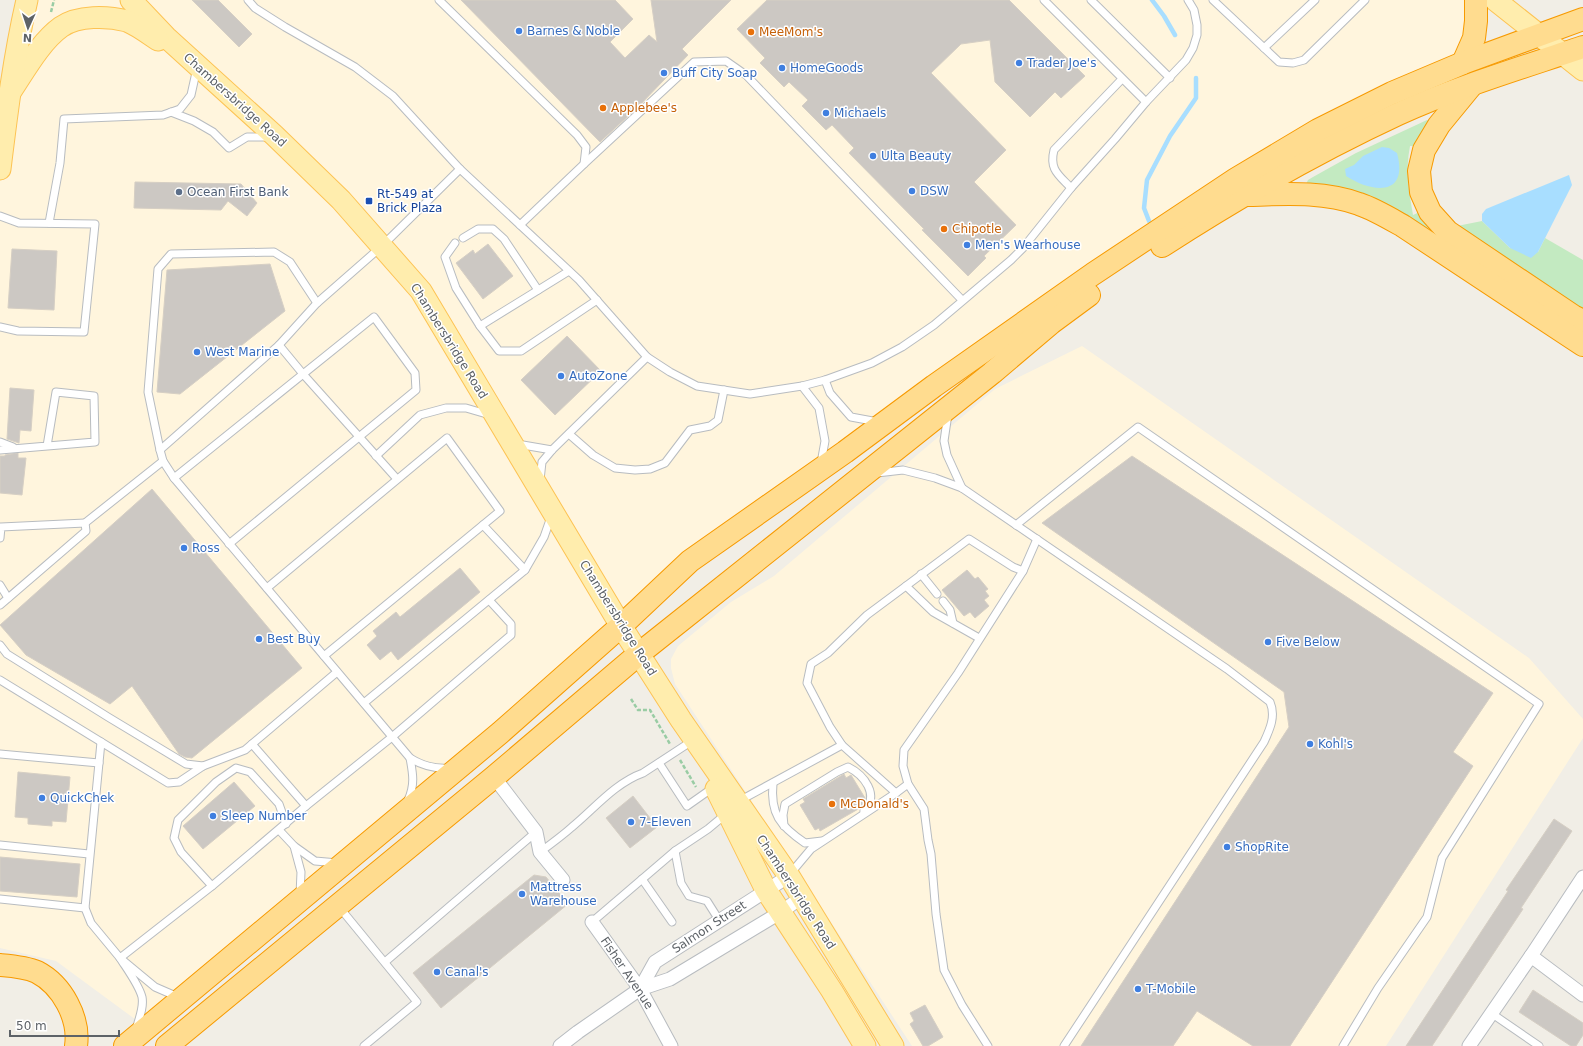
<svg xmlns="http://www.w3.org/2000/svg" width="1583" height="1046" viewBox="0 0 1583 1046" font-family="'DejaVu Sans',sans-serif">
<rect width="100%" height="100%" fill="#f1eee6"/>
<g fill="#fff5dd">
<path d="M27,0H1476L1463,63L1318,130L690,561L147,1028L56,961L0,948V169Z"/>
<path d="M1082,346L1529,658L1583,719V738L1386,1046H912L675,684L671,668V659L678,646L731,602L774,576L995,389Z"/>
</g>
<g fill="#c3eac1">
<path d="M1427,120L1430,121L1416,146H1410C1405,172 1409,190 1413,215L1422,211L1450,241L1306,184L1308,180L1313,177L1356,153Z"/>
<path d="M1482,221L1510,248L1538,252L1545,238L1583,260V311L1457,226Z"/>
</g>
<g fill="#a8deff">
<path d="M1382,147L1389,148L1397,153C1409,197 1372,193 1346,176L1345,169L1354,165L1363,156Z"/>
<path d="M1569,175L1572,185L1538,252L1531,258L1510,248L1482,221V214L1486,209Z"/>
</g>
<g fill="none" stroke-linecap="round" stroke-linejoin="round">
<g stroke="#a8deff" stroke-width="4.5">
<path d="M1152,0L1164,16L1175,35"/>
<path d="M1149,221L1144,208L1147,180L1170,136L1196,98V78"/>
</g>
</g>
<g fill="#ccc8c3" stroke="#d6cfc4">
<path d="M192,0H218L252,34L239,47Z"/>
<path d="M461,0H615L633,19L610,42L625,58L649,35L657,42L651,0H731L682,49L688,55L639,106L600,142Z"/>
<path d="M767,0H1009L1085,76L1061,98L1055,92L1030,117L995,82L990,40L961,44L931,73L1006,150L974,182L1016,225L984,256L986,258L968,276L922,230L924,229L849,153L854,148L832,125L826,130L802,106L808,100L789,82L784,87L760,63L765,58L737,29Z"/>
<path d="M135,182L241,184L257,203L247,216L228,201L221,210L134,208Z"/>
<path d="M488,244L513,276L483,299L456,263L473,250L475,254Z"/>
<path d="M12,249L57,251L54,310L8,308Z"/>
<path d="M270,264L285,311L180,394L157,392L167,270Z"/>
<path d="M567,336L601,371L555,415L521,380Z"/>
<path d="M10,388L34,390L31,431L20,430L19,443L7,439Z"/>
<path d="M18,453V458H26L22,495L0,493V456H5V455Z"/>
<path d="M1132,456L1493,693L1453,752L1473,766L1290,1046H1253L1197,1011L1173,1046H1081L1289,727L1284,692L1042,523Z"/>
<path d="M152,489L302,668L192,758L185,757L179,754L132,686L110,704L26,655L0,625Z"/>
<path d="M460,568L480,592L398,660L391,651L380,660L367,645L377,636L373,631L396,612L400,617Z"/>
<path d="M967,570L975,579L978,577L988,589L985,591L989,596L984,600L989,606L975,618L970,612L964,616L942,590Z"/>
<path d="M18,772L70,777L66,822L52,821V826L28,824V818L15,817Z"/>
<path d="M844,774L846,778L851,775L865,798V801L862,803L863,804L860,808L820,831L819,828L815,830L800,805L805,802L803,799Z"/>
<path d="M234,782L255,806L203,849L183,826Z"/>
<path d="M633,796L657,827L630,848L606,818Z"/>
<path d="M1554,819L1572,831L1521,908L1523,909L1432,1046H1406L1508,891L1506,890Z"/>
<path d="M0,857L80,864L77,897L0,891Z"/>
<path d="M534,875L546,877L568,904L441,1008L413,973Z"/>
<path d="M1533,990L1583,1023V1035L1576,1046H1571L1519,1012Z"/>
<path d="M925,1005L943,1037L928,1046H923L910,1024L914,1021L910,1013Z"/>
</g>
<g fill="none" stroke-linecap="round" stroke-linejoin="round">
<g stroke="#b8bcc0" stroke-width="9">
<g id="lane">
<path d="M248,0L255,8L285,27L355,67L393,96L460,169L579,280L647,357L670,372L697,386L750,394L802,386L825,380L872,363L902,347L934,325L1011,260L1023,248L1071,188L1115,139L1146,102L1186,60L1193,48L1197,35V25L1194,10L1188,0"/>
<path d="M439,0L577,135L586,147L584,164L520,225"/>
<path d="M1044,0L1146,102"/>
<path d="M1091,0L1170,78"/>
<path d="M1213,0L1279,62L1293,63L1304,60L1365,0"/>
<path d="M1264,48L1315,0"/>
<path d="M171,112L194,121L213,132L229,148L247,137H268"/>
<path d="M584,164L694,62L726,61L746,75L962,300"/>
<path d="M1071,188C1059,175 1049,170 1054,150L1122,79"/>
<path d="M0,216L19,223L95,224L84,332L18,331L0,327"/>
<path d="M49,223L60,163L64,119L163,115L180,109L191,95L197,68"/>
<path d="M463,238L478,229H493L504,239L538,290"/>
<path d="M455,243L445,257L456,288L480,326L499,351H521L597,300"/>
<path d="M480,326L569,271"/>
<path d="M279,345L303,374L397,479"/>
<path d="M825,380L830,393L851,417L878,422"/>
<path d="M802,386L819,408L825,441L821,463"/>
<path d="M948,414L944,441L947,455L962,488"/>
<path d="M569,434L593,455L615,468L635,470L650,469L665,463L690,430L710,426L718,420L724,390"/>
<path d="M0,442L13,447"/>
<path d="M517,444L552,450"/>
<path d="M0,450L95,442L94,396L56,392L47,446"/>
<path d="M160,450L148,392L158,269L171,254L274,252L290,262L317,303"/>
<path d="M376,456L420,415L446,408H466L490,415"/>
<path d="M877,473L903,470L935,478L962,488L1227,669L1270,702C1276,716 1270,729 1264,742L1064,1046"/>
<path d="M174,478L374,317L415,373L416,390L229,544"/>
<path d="M540,480L542,462L552,450L647,357"/>
<path d="M85,523L163,461"/>
<path d="M1016,525L1138,427L1539,704L1442,858L1427,917L1378,988L1343,1046"/>
<path d="M0,538L1,527L85,523L86,531L0,605"/>
<path d="M525,570L544,537L551,517"/>
<path d="M921,574L937,594"/>
<path d="M0,585L8,598"/>
<path d="M267,588L447,438L500,511L324,656"/>
<path d="M943,601L950,610L953,623"/>
<path d="M979,638L933,612L906,586L969,539L1013,567L1023,571"/>
<path d="M0,645L7,654L108,717L186,764L203,766L245,750L337,672"/>
<path d="M0,680L168,783L179,782L203,766"/>
<path d="M364,703L525,570L483,525"/>
<path d="M101,742L85,908L91,923L120,958L212,886L306,806L392,737L511,635V624L489,600"/>
<path d="M252,744L306,806"/>
<path d="M842,745L830,727L807,683L811,664L828,653L867,615L906,586"/>
<path d="M0,754L99,763"/>
<path d="M410,758L174,478L163,461L160,450L279,345L317,303L382,246L460,169"/>
<path d="M659,763L687,806L714,787"/>
<path d="M773,783C770,814 780,826 805,843L822,841"/>
<path d="M896,793L908,784"/>
<path d="M408,800C415,785 413,774 410,758C423,766 434,769 449,768"/>
<path d="M739,801L842,745L896,793L811,849L790,874"/>
<path d="M784,826L783,815L785,804L837,772L848,767C864,775 880,795 864,811"/>
<path d="M279,830L294,846L315,861L338,863"/>
<path d="M0,845L89,854"/>
<path d="M294,846L301,872L300,895"/>
<path d="M540,852C551,844 562,836 572,827C594,809 615,783 643,773L692,741"/>
<path d="M642,879L672,922"/>
<path d="M212,886L181,852L174,838L178,820L216,782L236,768L250,772L279,804L286,824"/>
<path d="M0,899L85,908"/>
<path d="M340,908L417,1002L364,1046"/>
<path d="M719,920L707,901L689,896L681,883L675,851L708,829L726,814"/>
<path d="M592,922L675,851"/>
<path d="M385,962L536,832"/>
<path d="M1491,1013L1539,1046"/>
<path d="M136,1029C139,1019 144,1007 142,997C139,985 127,969 120,958L155,987L178,997"/>
<path d="M988,1046L962,1005L944,970L936,914L931,854L928,840L924,809L908,784L903,766L904,750L958,673L1023,571L1037,539"/>
</g>
</g>
<g stroke="#b8bcc0" stroke-width="15">
<g id="street">
<path d="M494,777L536,832L540,852L563,880"/>
<path d="M592,922L640,989L671,1046"/>
<path d="M1531,956L1583,877"/>
<path d="M640,989L655,962L789,876"/>
<path d="M560,1046L578,1032L640,989L670,979L781,912L802,897"/>
<path d="M1469,1046L1531,956L1583,995"/>
</g>
</g>
<g stroke="#fdc353" stroke-width="23">
<g id="primary">
<path d="M131,0L166,37L274,135L341,200L421,291L621,626L681,720L789,876L893,1046"/>
<path d="M1495,0L1583,70"/>
<path d="M9,94C24,72 40,42 61,27C78,15 108,16 127,21C137,25 149,34 158,40"/>
<path d="M0,169C7,112 14,56 27,0"/>
<path d="M716,789L766,890L832,991L865,1046"/>
</g>
</g>
<g stroke="#f79a00" stroke-width="24">
<g id="highway">
<path d="M1463,63L1474,38L1476,21V0"/>
<path d="M1471,86L1439,125L1424,150L1419,171L1421,192L1430,212L1448,232L1573,316L1583,321"/>
<path d="M1248,195C1284,194 1323,191 1359,204C1374,209 1389,218 1403,226L1583,345"/>
<path d="M1162,246C1238,197 1316,152 1398,114C1457,87 1521,68 1583,47"/>
<path d="M0,965C12,966 26,967 37,972C62,985 80,1018 76,1046"/>
<path d="M125,1046L500,733L621,626L690,561L845,452L934,386L1093,274L1236,179L1318,130L1392,93L1463,63L1583,19"/>
<path d="M167,1046L494,777L640,653L992,373L1051,323L1089,295"/>
</g>
</g>
<g stroke="#99cca4" stroke-width="2.5" stroke-dasharray="4 2" stroke-linecap="butt">
<path d="M51,12L54,0"/>
<path d="M631,699L638,710H650L670,744"/>
<path d="M680,760L696,787"/>
</g>
<use href="#lane" stroke="#fff" stroke-width="7"/>
<use href="#street" stroke="#fff" stroke-width="13"/>
<use href="#primary" stroke="#ffedad" stroke-width="21"/>
<use href="#highway" stroke="#ffdc8f" stroke-width="22"/>
</g>
<g fill="#3f7fe0" stroke="#fff" stroke-width="1.5">
<circle cx="519" cy="31" r="4"/>
<circle cx="1019" cy="63" r="4"/>
<circle cx="782" cy="68" r="4"/>
<circle cx="664" cy="73" r="4"/>
<circle cx="826" cy="113" r="4"/>
<circle cx="873" cy="156" r="4"/>
<circle cx="912" cy="191" r="4"/>
<circle cx="967" cy="245" r="4"/>
<circle cx="197" cy="352" r="4"/>
<circle cx="561" cy="376" r="4"/>
<circle cx="184" cy="548" r="4"/>
<circle cx="259" cy="639" r="4"/>
<circle cx="1268" cy="642" r="4"/>
<circle cx="1310" cy="744" r="4"/>
<circle cx="42" cy="798" r="4"/>
<circle cx="213" cy="816" r="4"/>
<circle cx="631" cy="822" r="4"/>
<circle cx="1227" cy="847" r="4"/>
<circle cx="522" cy="894" r="4"/>
<circle cx="437" cy="972" r="4"/>
<circle cx="1138" cy="989" r="4"/>
</g>
<g fill="#e8710a" stroke="#fff" stroke-width="1.5">
<circle cx="751" cy="32" r="4"/>
<circle cx="603" cy="108" r="4"/>
<circle cx="944" cy="229" r="4"/>
<circle cx="832" cy="804" r="4"/>
</g>
<circle fill="#5c6f8a" stroke="#fff" stroke-width="1.5" cx="179" cy="192" r="4"/>
<rect fill="#1a4fb4" stroke="#fff" stroke-width="1.5" x="365" y="197" width="8" height="8" rx="2"/>
<g text-anchor="middle" dominant-baseline="central" stroke-width="3" stroke-linejoin="round" paint-order="stroke">
<g font-size="12" fill="#366cbe" stroke="#fff" text-anchor="start">
<text x="527" y="31">Barnes &amp; Noble</text>
<text x="1027" y="63">Trader Joe's</text>
<text x="790" y="68">HomeGoods</text>
<text x="672" y="73">Buff City Soap</text>
<text x="834" y="113">Michaels</text>
<text x="881" y="156">Ulta Beauty</text>
<text x="920" y="191">DSW</text>
<text x="975" y="245">Men's Wearhouse</text>
<text x="205" y="352">West Marine</text>
<text x="569" y="376">AutoZone</text>
<text x="192" y="548">Ross</text>
<text x="267" y="639">Best Buy</text>
<text x="1276" y="642">Five Below</text>
<text x="1318" y="744">Kohl's</text>
<text x="50" y="798">QuickChek</text>
<text x="221" y="816">Sleep Number</text>
<text x="639" y="822">7-Eleven</text>
<text x="1235" y="847">ShopRite</text>
<text x="530" y="887">Mattress<tspan x="530" dy="14">Warehouse</tspan></text>
<text x="445" y="972">Canal's</text>
<text x="1146" y="989">T-Mobile</text>
</g>
<g font-size="12" fill="#c56008" stroke="#fff" text-anchor="start">
<text x="759" y="32">MeeMom's</text>
<text x="611" y="108">Applebee's</text>
<text x="952" y="229">Chipotle</text>
<text x="840" y="804">McDonald's</text>
</g>
<g font-size="12" fill="#5d6267" stroke="#fff">
<text transform="translate(235 100) rotate(42)">Chambersbridge Road</text>
<text transform="translate(449 341) rotate(58)">Chambersbridge Road</text>
<text transform="translate(618 618) rotate(58)">Chambersbridge Road</text>
<text transform="translate(796 892) rotate(57)">Chambersbridge Road</text>
<text transform="translate(709 927) rotate(-33)">Salmon Street</text>
<text transform="translate(627 973) rotate(56)">Fisher Avenue</text>
</g>
<g font-size="12" fill="#4e5e75" stroke="#fff" text-anchor="start">
<text x="187" y="192">Ocean First Bank</text>
</g>
<g font-size="12" fill="#164399" stroke="#fff" text-anchor="start">
<text x="377" y="194">Rt-549 at<tspan x="377" dy="14">Brick Plaza</tspan></text>
</g>
</g>
<g transform="translate(28 28) rotate(183)" stroke="#ffffff" stroke-width="3" paint-order="stroke">
<path d="M0-3L7 15L0 10L-7 15Z" fill="#5d6267"/>
<text y="-6" font-size="11" font-weight="bold" text-anchor="middle" fill="#5d6267">N</text>
</g>
<path d="M10 1030v6h109v-6" fill="none" stroke="#5d6267" stroke-width="2"/>
<text x="16" y="1030" font-size="12" fill="#5d6267" stroke="#ffffff" stroke-width="3" paint-order="stroke">50 m</text>
</svg>
